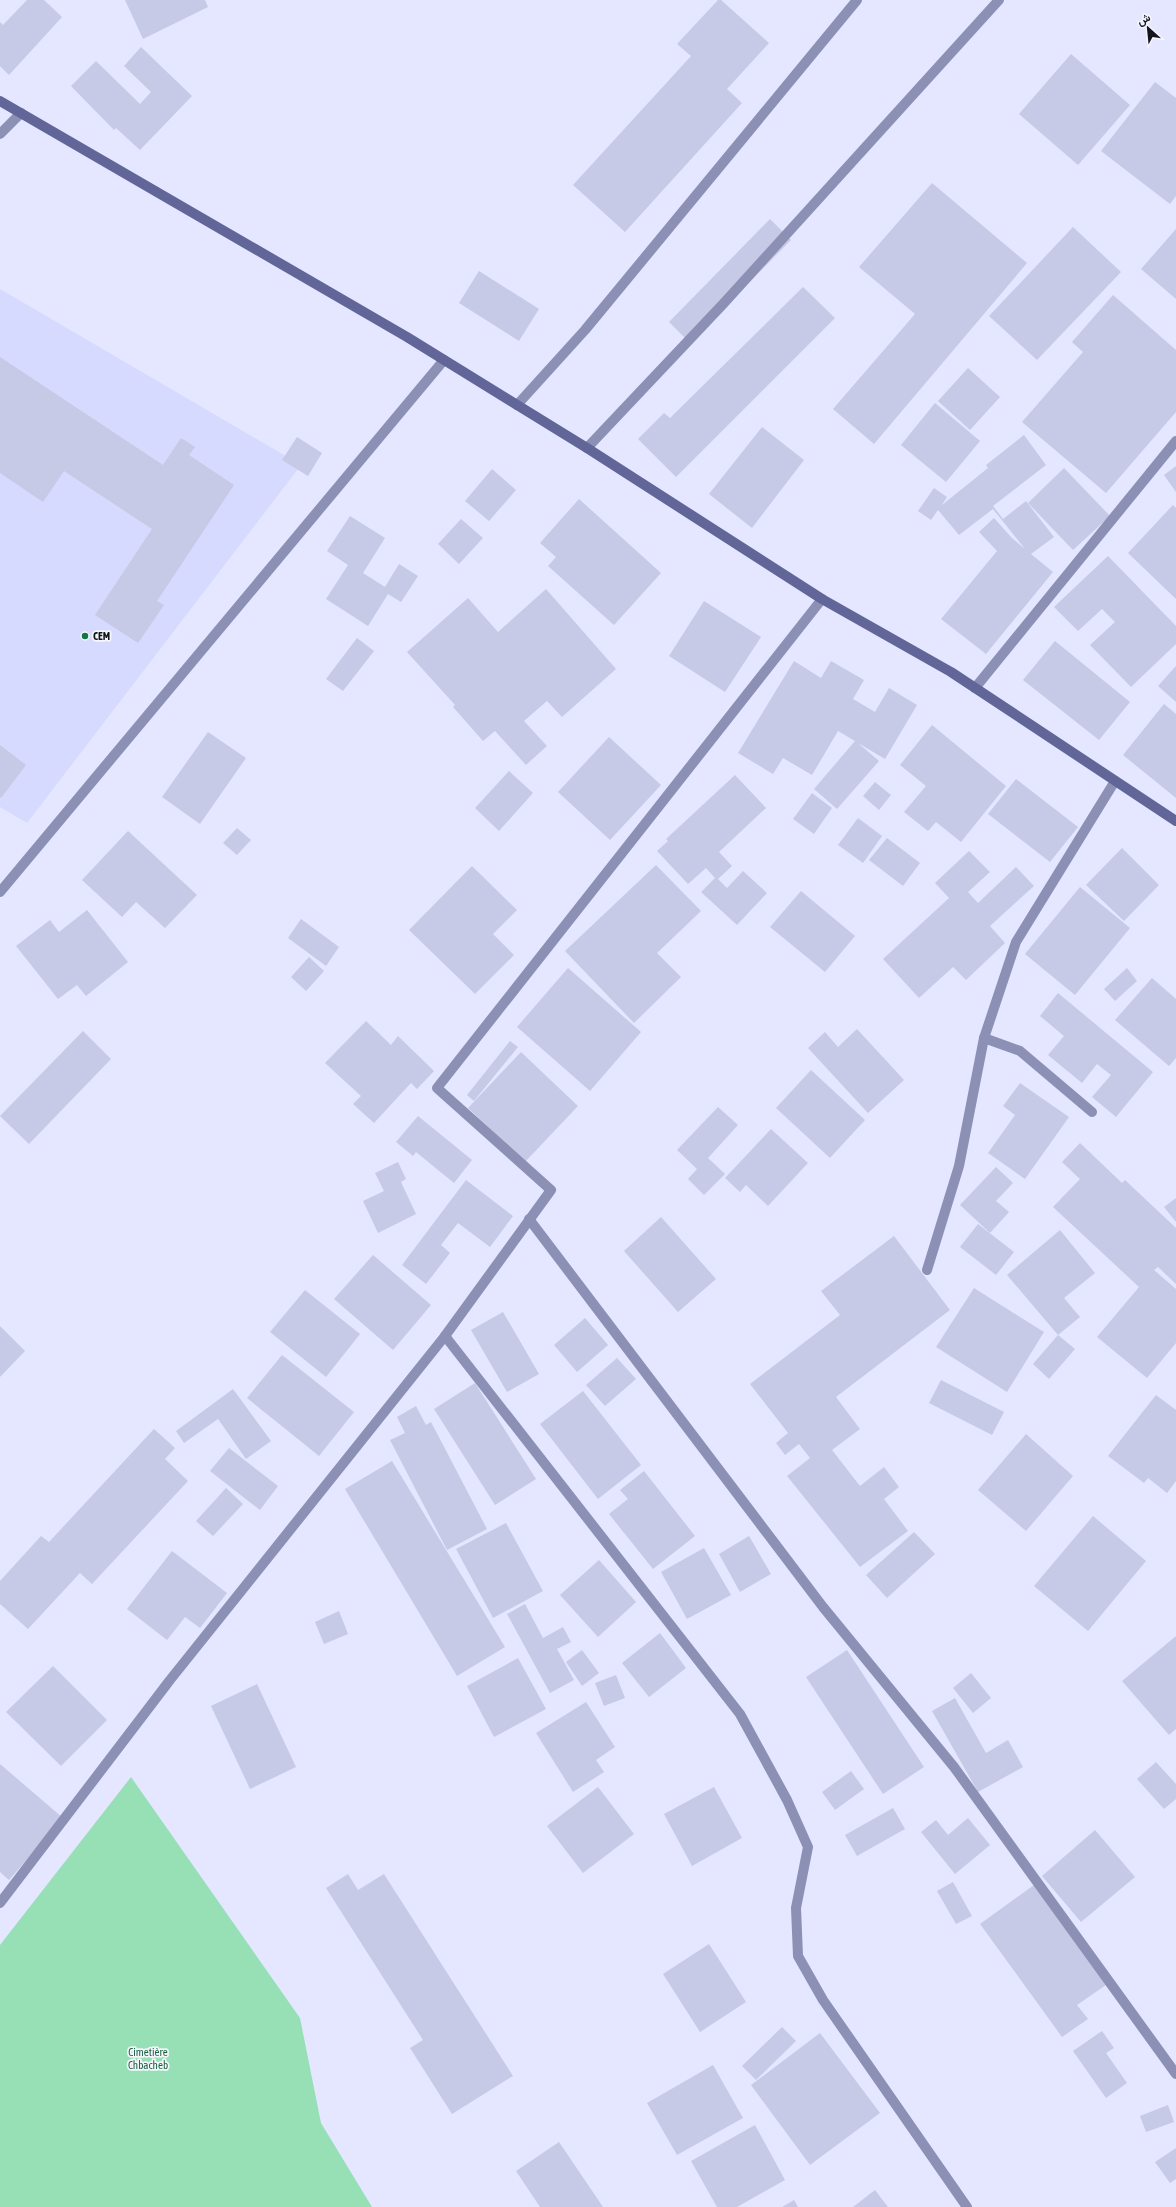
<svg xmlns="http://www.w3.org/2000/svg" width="1176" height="2207" viewBox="0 0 1176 2207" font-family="'Asap Condensed',Vazirmatn,sans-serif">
<rect width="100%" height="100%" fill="#e4e7ff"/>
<path fill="#d5dafe" d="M0,289L301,465L27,823L0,807Z"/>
<path fill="#97dfb5" d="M131,1777L300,2018L321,2123L372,2207H0V1945Z"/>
<g fill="#c6cae7">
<path d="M27,0H44L62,17L9,75L0,66V22L3,25Z"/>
<path d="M125,0H205L208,7L143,39Z"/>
<path d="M718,0H721L769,43L727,89L742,103L625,232L573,185L691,56L677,44Z"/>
<path d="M141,47L192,96L140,150L116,128L114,130L71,86L96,61L140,104L151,92L124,66Z"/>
<path d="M1071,54L1130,105L1078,165L1019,114Z"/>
<path d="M1155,82L1176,98V196L1170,204L1101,151Z"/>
<path d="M932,183L1027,263L874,444L833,409L915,314L859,267Z"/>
<path d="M770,219L791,240L690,343L669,322Z"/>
<path d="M1073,227L1121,272L1037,360L989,316Z"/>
<path d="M1176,229V299L1141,269Z"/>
<path d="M479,271L539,309L519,341L459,303Z"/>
<path d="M803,287L835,318L676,477L638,439L664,413L670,418Z"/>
<path d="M1113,295L1176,350V412L1106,493L1022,422L1083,352L1072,342Z"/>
<path d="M0,357L163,465L181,438L195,447L189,455L234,485L157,601L164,605L138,643L95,615L152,529L64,471L43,502L0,473Z"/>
<path d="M968,368L1000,397L970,430L938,401Z"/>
<path d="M935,403L980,441L946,482L901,445Z"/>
<path d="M762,427L804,460L752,528L709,494Z"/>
<path d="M1024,435L1046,465L993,506L1003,519L1026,501L1054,537L1031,554L1053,572L986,654L941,619L997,551L979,532L994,518L1012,538L1025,549L993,509L959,535L938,510L931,520L918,511L934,488L947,497L942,505L988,468L986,465Z"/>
<path d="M297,437L322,453L308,476L282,460Z"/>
<path d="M1176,466V492L1164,475Z"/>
<path d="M1064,468L1110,516L1073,550L1028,503Z"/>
<path d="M492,469L516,490L489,521L465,501Z"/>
<path d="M579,499L661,573L614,625L548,566L556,557L540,543Z"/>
<path d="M1173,505L1176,508V599L1128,553Z"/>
<path d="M350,516L385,538L363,573L385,587L399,564L418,576L401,602L388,594L368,626L326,599L348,565L327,551Z"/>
<path d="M461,519L483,538L459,564L438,544Z"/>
<path d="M1108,556L1176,626V644L1131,687L1090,645L1115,622L1102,609L1078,631L1054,607Z"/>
<path d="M546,589L616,669L562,717L547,701L524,721L547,746L526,765L495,731L483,741L453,707L455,705L407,652L468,598L498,632Z"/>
<path d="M704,601L761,637L725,692L669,656Z"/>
<path d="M357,638L374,651L343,691L326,679Z"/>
<path d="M1055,641L1130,702L1099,740L1023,680Z"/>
<path d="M794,661L821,678L831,661L864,680L853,699L875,712L889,688L917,705L885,759L858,743L879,761L837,809L814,789L855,741L838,731L812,775L783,758L773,774L738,753Z"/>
<path d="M1176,666V702L1158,686Z"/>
<path d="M1164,704L1176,714V798L1123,755Z"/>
<path d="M932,725L1006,786L961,842L936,822L928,831L904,812L926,786L900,765Z"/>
<path d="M208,732L246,758L200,824L162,797Z"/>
<path d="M609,737L661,785L610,840L558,792Z"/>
<path d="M0,745L26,765L1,798L0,797Z"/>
<path d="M509,771L533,793L499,831L475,808Z"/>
<path d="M735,775L766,808L719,852L732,866L718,879L727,888L743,871L767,893L737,925L701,892L715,878L706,868L688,884L657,851L668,841L666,839Z"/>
<path d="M1016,779L1078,827L1050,862L988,814Z"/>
<path d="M875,782L891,795L879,810L863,796Z"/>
<path d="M812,793L832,808L814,834L793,819Z"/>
<path d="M858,818L882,836L863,863L838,845Z"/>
<path d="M237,828L251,840L237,855L223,843Z"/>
<path d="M128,831L197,895L165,928L136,902L122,917L82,880Z"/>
<path d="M887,838L920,863L903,886L869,860Z"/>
<path d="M1122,848L1159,885L1124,921L1086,885Z"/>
<path d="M969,851L990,872L968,892L978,903L1016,867L1034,886L990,926L1005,943L966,980L953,967L919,998L883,959L949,898L935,883Z"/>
<path d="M656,865L701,911L657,953L681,977L634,1023L565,951Z"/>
<path d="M472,866L517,910L493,934L514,955L475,994L409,930Z"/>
<path d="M1080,887L1130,928L1075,995L1025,954Z"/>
<path d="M801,891L855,936L825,972L770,927Z"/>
<path d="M87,910L128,962L86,996L77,985L58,999L16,946L50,920L59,932Z"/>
<path d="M301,919L339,947L326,966L288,938Z"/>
<path d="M309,957L324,971L306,991L291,977Z"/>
<path d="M568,968L641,1032L590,1091L517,1027Z"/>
<path d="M1127,968L1137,981L1115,1001L1104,989Z"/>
<path d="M1152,978L1176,999V1058L1169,1066L1115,1020Z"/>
<path d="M1058,993L1153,1072L1116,1117L1092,1097L1111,1075L1097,1064L1082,1083L1048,1055L1064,1036L1040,1016Z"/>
<path d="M366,1021L391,1045L398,1036L434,1071L417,1089L411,1083L374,1123L353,1104L361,1096L325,1063Z"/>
<path d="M857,1029L904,1080L868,1113L808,1048L825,1032L838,1047Z"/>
<path d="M83,1031L111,1059L29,1144L0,1116Z"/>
<path d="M510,1041L518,1047L474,1101L467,1095Z"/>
<path d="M521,1052L578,1106L525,1162L468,1108Z"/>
<path d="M811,1070L865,1120L830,1158L776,1108Z"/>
<path d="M1020,1083L1069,1117L1025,1179L988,1153L1015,1115L1003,1106Z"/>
<path d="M718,1107L738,1125L708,1158L725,1174L704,1195L688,1179L697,1169L677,1150Z"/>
<path d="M418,1116L472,1160L454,1183L416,1152L413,1156L396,1142Z"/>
<path d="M771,1129L808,1163L768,1206L746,1185L740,1192L725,1178Z"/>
<path d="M1080,1143L1122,1183L1125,1180L1176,1228V1284L1158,1267L1154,1270L1176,1289V1343L1147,1378L1097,1337L1139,1287L1053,1207L1080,1179L1062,1162Z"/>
<path d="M398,1162L406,1179L401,1182L416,1214L378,1233L363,1201L384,1191L375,1173Z"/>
<path d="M996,1167L1013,1183L996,1201L1009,1212L990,1233L960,1205Z"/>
<path d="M466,1180L513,1216L490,1247L458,1223L441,1245L450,1253L426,1284L402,1265Z"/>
<path d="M1176,1198V1222L1164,1207Z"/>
<path d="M661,1217L716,1279L678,1312L624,1251Z"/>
<path d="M978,1224L1014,1252L996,1275L960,1247Z"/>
<path d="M1060,1230L1095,1273L1064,1298L1080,1317L1058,1335L1007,1275Z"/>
<path d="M894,1236L950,1310L836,1397L860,1429L832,1450L860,1486L884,1467L899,1487L884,1499L908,1531L860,1567L787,1476L810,1458L799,1444L785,1455L776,1443L788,1433L750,1384L840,1315L821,1291Z"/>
<path d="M373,1255L431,1305L393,1350L334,1299Z"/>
<path d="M974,1288L1044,1332L1007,1392L936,1347Z"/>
<path d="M305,1290L360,1334L326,1377L270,1332Z"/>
<path d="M503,1312L539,1374L507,1392L471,1330Z"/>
<path d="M585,1318L608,1345L577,1372L554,1345Z"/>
<path d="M0,1326L25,1351L0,1377Z"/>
<path d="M1058,1335L1075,1349L1049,1379L1033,1364Z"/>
<path d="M282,1355L354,1412L319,1456L247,1398Z"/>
<path d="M617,1358L636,1379L605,1406L586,1385Z"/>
<path d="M941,1380L1004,1412L992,1435L929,1403Z"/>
<path d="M475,1383L536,1479L495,1505L434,1409Z"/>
<path d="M233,1389L271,1441L246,1459L218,1419L184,1443L176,1431Z"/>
<path d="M583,1391L641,1465L598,1499L540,1424Z"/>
<path d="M1156,1395L1176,1410V1481L1167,1493L1148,1478L1144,1483L1108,1456Z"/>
<path d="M416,1406L426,1425L431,1422L487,1529L447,1550L390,1440L405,1433L397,1417Z"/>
<path d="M154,1429L175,1448L165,1459L188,1481L92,1584L80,1573L28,1629L0,1604V1581L41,1536L49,1542Z"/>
<path d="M1026,1434L1073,1476L1026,1531L978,1490Z"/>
<path d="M229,1448L278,1486L260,1510L210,1471Z"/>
<path d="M392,1461L505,1647L457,1676L345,1489Z"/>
<path d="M644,1471L695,1536L653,1569L609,1514L628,1499L620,1490Z"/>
<path d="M226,1488L243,1504L213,1536L196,1521Z"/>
<path d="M1093,1516L1146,1561L1088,1631L1034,1586Z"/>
<path d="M506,1523L543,1591L493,1618L456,1549Z"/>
<path d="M914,1532L935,1554L887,1598L866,1575Z"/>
<path d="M749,1536L771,1574L740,1592L719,1554Z"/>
<path d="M704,1548L731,1595L687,1619L661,1572Z"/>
<path d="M172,1551L227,1593L200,1628L185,1617L167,1640L127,1609Z"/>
<path d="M599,1560L636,1602L598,1637L560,1595Z"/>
<path d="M525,1604L543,1638L563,1627L571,1642L557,1649L574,1680L550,1693L507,1614Z"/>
<path d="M339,1611L348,1634L324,1644L315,1622Z"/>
<path d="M660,1633L686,1668L649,1697L622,1663Z"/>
<path d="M1176,1636V1729L1169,1735L1122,1681Z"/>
<path d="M582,1650L599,1673L582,1686L566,1662Z"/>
<path d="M847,1650L924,1767L883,1794L806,1677Z"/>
<path d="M518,1658L546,1709L494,1737L467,1686Z"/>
<path d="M53,1666L107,1720L61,1766L6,1712Z"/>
<path d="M971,1673L991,1698L973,1713L953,1688Z"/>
<path d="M616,1675L625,1698L604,1706L595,1683Z"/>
<path d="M257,1684L296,1767L250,1789L211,1706Z"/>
<path d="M955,1698L986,1753L1008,1740L1023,1767L978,1792L932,1711Z"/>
<path d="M586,1702L615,1747L596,1760L604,1772L573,1792L536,1733Z"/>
<path d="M1156,1762L1176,1784V1799L1164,1809L1137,1779Z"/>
<path d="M0,1764L63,1818L9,1880L0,1872Z"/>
<path d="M851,1771L864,1789L835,1810L822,1792Z"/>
<path d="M598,1787L634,1834L583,1873L547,1826Z"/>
<path d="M714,1787L742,1838L692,1866L664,1814Z"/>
<path d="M893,1808L905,1829L857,1856L845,1835Z"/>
<path d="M968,1818L990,1845L955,1874L921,1832L936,1820L948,1835Z"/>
<path d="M1095,1830L1135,1877L1081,1922L1042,1876Z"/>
<path d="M348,1874L358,1890L384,1874L513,2076L452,2114L410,2048L423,2040L326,1888Z"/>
<path d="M953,1882L972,1916L956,1924L937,1891Z"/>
<path d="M1034,1885L1106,1985L1077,2005L1088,2019L1062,2037L980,1924Z"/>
<path d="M709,1944L746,2002L700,2032L663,1974Z"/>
<path d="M782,2027L796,2041L756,2080L742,2066Z"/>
<path d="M1102,2031L1114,2048L1106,2053L1127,2083L1106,2098L1073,2051Z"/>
<path d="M820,2033L880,2113L810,2165L751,2085Z"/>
<path d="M713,2065L743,2118L677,2155L647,2103Z"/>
<path d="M1168,2105L1174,2122L1146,2132L1140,2116Z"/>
<path d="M755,2125L785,2180L737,2207H717L691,2161Z"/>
<path d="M559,2142L603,2207H540L516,2171Z"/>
<path d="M1176,2148V2179L1170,2183L1155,2162Z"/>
<path d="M875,2190L888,2207H853Z"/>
<path d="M794,2200L798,2207H782Z"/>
</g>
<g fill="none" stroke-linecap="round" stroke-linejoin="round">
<g stroke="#8c90b4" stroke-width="10">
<path d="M517,405L585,330L857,0"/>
<path d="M587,448L724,303L999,0"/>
</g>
<g stroke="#8c90b4" stroke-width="10">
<path d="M0,134L21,113"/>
<path d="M975,688L1176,441"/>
<path d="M0,892L444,360"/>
<path d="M984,1038L1020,1051L1092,1112"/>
<path d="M529,1219L823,1607L954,1767L1176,2074"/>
<path d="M927,1270L959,1166L984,1038L1016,942L1115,781"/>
<path d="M445,1336L740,1714L787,1800L808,1847L796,1908L798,1956L823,2000L967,2207"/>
<path d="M0,1903L170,1680L445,1336L551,1190L437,1088L822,599"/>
</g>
<path stroke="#616598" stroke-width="10" d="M0,101L407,337L587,448L822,599L951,672L1176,821"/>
</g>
<circle fill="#14744a" stroke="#f5f6fc" stroke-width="1.5" cx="85" cy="636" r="4"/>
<g text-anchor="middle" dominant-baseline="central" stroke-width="3.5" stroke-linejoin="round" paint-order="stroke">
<g font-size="11" font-weight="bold" fill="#13141e" stroke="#f5f6fc" text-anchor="start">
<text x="93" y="636">CEM</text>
</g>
<g font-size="11" fill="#19603f" stroke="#f5f6fc">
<text x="148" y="2052">Cimetière<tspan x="148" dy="13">Chbacheb</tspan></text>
</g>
</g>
<g transform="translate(1148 28) rotate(333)" stroke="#f5f6fc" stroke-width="3" paint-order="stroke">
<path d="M0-3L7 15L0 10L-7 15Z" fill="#13141e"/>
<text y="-6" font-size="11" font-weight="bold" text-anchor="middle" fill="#13141e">ش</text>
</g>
</svg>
